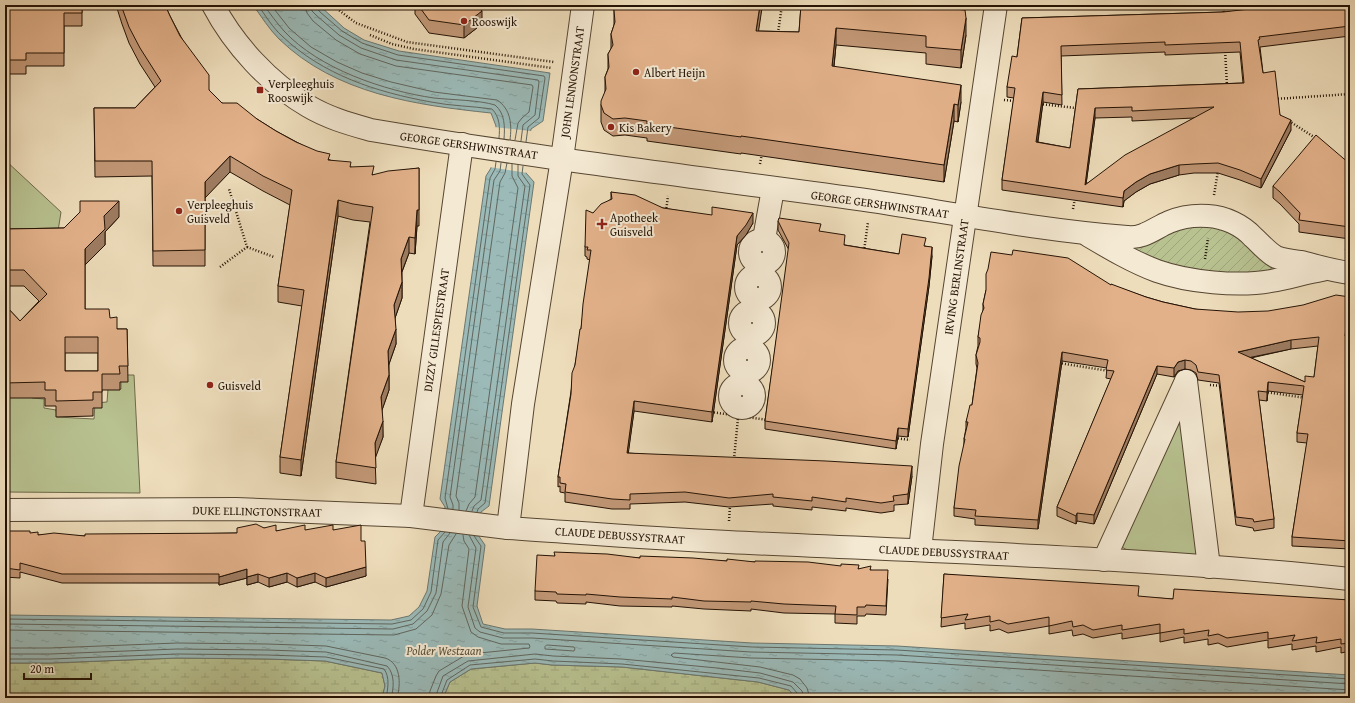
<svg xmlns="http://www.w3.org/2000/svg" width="1355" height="703" viewBox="0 0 1355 703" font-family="'Gentium Book Plus',serif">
<defs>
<pattern id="wetland-marsh" width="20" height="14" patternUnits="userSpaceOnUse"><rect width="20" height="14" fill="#b8c190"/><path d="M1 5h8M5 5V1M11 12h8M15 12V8" fill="none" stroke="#9ea57b"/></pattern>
<pattern id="garden-furrows" width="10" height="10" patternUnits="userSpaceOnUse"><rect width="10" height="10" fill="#b8c190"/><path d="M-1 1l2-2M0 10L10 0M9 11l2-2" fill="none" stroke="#9ea57b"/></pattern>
<pattern id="water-ripples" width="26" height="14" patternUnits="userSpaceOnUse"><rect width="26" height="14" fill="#9bbab8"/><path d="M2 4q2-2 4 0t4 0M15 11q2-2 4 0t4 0" fill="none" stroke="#859f9d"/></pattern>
</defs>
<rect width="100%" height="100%" fill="#edb"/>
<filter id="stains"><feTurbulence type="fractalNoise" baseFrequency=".005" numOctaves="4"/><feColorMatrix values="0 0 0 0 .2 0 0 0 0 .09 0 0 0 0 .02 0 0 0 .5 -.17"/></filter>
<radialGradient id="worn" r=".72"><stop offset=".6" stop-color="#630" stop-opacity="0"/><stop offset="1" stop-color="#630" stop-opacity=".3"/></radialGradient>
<g fill="#b8c190" stroke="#6e6a4a">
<path d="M5,160L61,212L56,244H5Z"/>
<path d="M8,365L32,398L44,399V408L56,410L57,417L94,419L95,403L107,402L108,389H121V375H134L140,493L5,492V405L9,406Z"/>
<path d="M1180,423L1204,553L1196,556L1131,552L1120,546L1172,427Z"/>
</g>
<g fill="url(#wetland-marsh)" stroke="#6e6a4a">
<path d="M177,658L267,659L325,661L382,673L385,686L382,698H5V663H51Z"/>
<path d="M535,663L552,665L622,667L758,682L789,690L796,698H443L450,682L471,669Z"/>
</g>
<path fill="url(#garden-furrows)" stroke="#6e6a4a" d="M1201,223L1226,228L1285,269L1227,275L1158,263L1126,245Z"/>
<path fill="url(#water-ripples)" stroke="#6b7770" d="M253,5H319L344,28L364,40L399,51L550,73L543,121L531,129L526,173L534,182L489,506L481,512L478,535L485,545L477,606L483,624L505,629H532L752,643L897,646L1350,675V698H796L789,690L758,682L622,667L552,665L535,663L471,669L450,682L443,698H382L385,686L382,673L325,661L267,659L177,658L51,663H5V615L391,620L409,616L419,607L427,591L435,537L442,530L445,507L440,499L486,176L491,168L496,126L491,113C415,105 336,94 279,39C269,29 261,16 253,5Z"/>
<path fill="#edb" d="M544,122L533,130L532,134L528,173L489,167L494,127L531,131Z"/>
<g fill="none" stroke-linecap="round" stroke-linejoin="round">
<g stroke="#60665e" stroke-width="1">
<path d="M258,5C265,15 273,28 282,36C323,75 376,92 431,102C451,106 472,106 492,109C500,117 500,128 499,138"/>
<path d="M264,5C270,14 277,23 284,31C319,69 385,91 434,98C452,100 479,100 495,105C505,113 505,127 504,139"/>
<path d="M271,5L289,28L311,47L337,62L362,73L391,82L434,92L497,100C511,109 512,125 510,140"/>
<path d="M305,5L307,13L313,21L336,40L360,54L396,66L532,85L533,87L529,112L522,118L518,123L515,140"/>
<path d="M311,5L312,11L316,15L339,35L361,48L396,60L538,80L539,82L535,115L523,125L521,141"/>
<path d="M316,5L317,8L320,12L342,31L362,43L398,55L544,76L545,78L539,118L528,127L526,142"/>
<path d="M448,509L445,498L490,178L495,169L496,162"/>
<path d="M453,509V505L450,497L494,180L500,171L501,163"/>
<path d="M459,510V503L456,496L500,182L505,173L507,163"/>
<path d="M466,511L469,504L475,497L518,188L512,176V164"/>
<path d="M472,511L474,506L481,500L525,186L518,176V165"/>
<path d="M477,512L478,509L485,503L530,185L522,174L523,166"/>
<path d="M469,535L476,548L468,607L475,628L480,632L503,638H532L751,652L897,655L1350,684"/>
<path d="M474,536L481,546L473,607L481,627L504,633H532L752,647L897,650L1350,679"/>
<path d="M5,619L392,624L411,620L423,609L431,592L438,540L445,532"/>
<path d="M5,624L393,629L413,624L427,611L436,593L443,542L450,533"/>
<path d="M5,630L394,635L416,629L432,615L441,594L449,545L456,534"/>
<path d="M547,645L574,647L575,649L574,651L545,649V647Z"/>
<path d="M5,648H50L177,643L267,644L326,646L385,658C401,663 401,684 397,698"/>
<path d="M5,654H50L177,649L267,650L326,652L387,666C395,674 394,688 391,698"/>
<path d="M5,659H51L177,654L267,655L326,657L384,669C390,677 388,689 386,698"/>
<path d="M429,698L430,691L436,676L439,671L464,656L470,654L529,648L530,647L529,644H501L478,637L471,632L462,606L469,549L464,541L463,535"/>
<path d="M435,698L443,676L468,661L535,654L553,656L622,659L717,668L760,673L793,682L802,691L804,698"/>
<path d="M440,698L447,680L470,665L535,659L553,661L622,664L759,678L791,686L798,694L799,698"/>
<path d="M810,698L807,688L800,679L793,675L760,667L673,657L671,655L674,653L751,658L896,661L1350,690"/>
</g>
<g stroke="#564632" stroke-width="24">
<g id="minor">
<path d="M213,5C234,45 269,83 308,106C328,118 350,124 371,130C537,158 705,178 872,201C957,214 1041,230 1127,237C1143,239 1155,228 1169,222C1181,217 1195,215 1208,216C1225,217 1242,225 1253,237C1261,244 1267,252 1276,257C1284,260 1293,261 1301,262C1317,266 1333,271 1350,273"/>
<path d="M583,5L562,159L523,404L508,528C582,533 655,539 728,542C935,552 1144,557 1350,579"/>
<path d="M1089,236C1111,249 1133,262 1157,271C1188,282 1238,287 1271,281C1288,278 1305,273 1322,270"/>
<path d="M764,239L773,189"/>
<circle cx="762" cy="252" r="12"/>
<circle cx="758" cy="287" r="12"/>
<circle cx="752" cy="323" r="12"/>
<circle cx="747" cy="360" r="12"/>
<path d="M1186,381L1209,567"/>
<circle cx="742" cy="396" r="12"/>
<path d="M5,510L236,509L411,516L508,528"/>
<path d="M411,516L462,144"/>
<path d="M920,550L932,444L996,5"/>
<path d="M1104,560L1186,381"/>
</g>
</g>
<g stroke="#241305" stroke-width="2.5" stroke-dasharray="1 2" stroke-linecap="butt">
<path d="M332,5L356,23L407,42L554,62"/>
<path d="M1223,5L1224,14"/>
<path d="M778,33L782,5"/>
<path d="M370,35L392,44L414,49L552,68"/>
<path d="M1225,49L1227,86"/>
<path d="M1275,99L1350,94"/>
<path d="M1004,100L1015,101"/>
<path d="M1040,104L1076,108"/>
<path d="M1289,121L1317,139"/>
<path d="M760,164L762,153"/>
<path d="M1214,195L1218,171"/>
<path d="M1073,209L1075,198"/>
<path d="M666,211L668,196"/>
<path d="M247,247L274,257"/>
<path d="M1346,250L1348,237"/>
<path d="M864,251L868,222"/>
<path d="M1205,259L1208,238"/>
<path d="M220,267L247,247L229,189"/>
<path d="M1059,363L1109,371"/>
<path d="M1210,385L1222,386"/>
<path d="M1265,392L1306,398"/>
<path d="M711,412L768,420"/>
<path d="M895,438L910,440"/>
<path d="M734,459L739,408"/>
<path d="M729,521L730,506"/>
</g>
<use href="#minor" stroke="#f4e9d3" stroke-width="22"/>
</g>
<g fill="#c29877" stroke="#241305" fill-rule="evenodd">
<path d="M5,5H82V26H64V66H26V74H5Z"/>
<path d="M116,5H165L170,16L209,90L222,103L257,119L276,131L330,160L351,167L374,175L419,168V226H417L415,254L409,253L402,272V298L395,318L396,344L389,364V390L382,410L383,437L375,457L376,484L336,478V462L370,222L353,220L338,216L301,476L280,473V457L302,306L278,302V286L290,205L263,191L230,172L205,197V266H153L152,176L95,177L94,108H135L155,87L140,64L129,43L122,24Z"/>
<path d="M415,5H481V9L482,24L464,38L429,33L415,14Z"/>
<path d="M762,5L758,31L799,32L801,5L966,35L961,68L926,64V53L836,45L834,67L961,102L958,122L954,121L944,182L741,153V154L647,141V138L625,135L613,136L604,130L601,122V105L605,92V77L608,69V54L611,49V34L614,25V10Z"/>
<path d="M1350,5V36L1260,47L1263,73L1280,115L1291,130L1261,188L1240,180L1218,173H1194L1179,175L1150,184L1136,192L1124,201L1123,207L1002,190V180L1014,98L1007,97V87L1017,57L1022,18L1223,12ZM1165,52V55L1240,52L1243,83L1078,89L1070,148L1038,142L1043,102L1062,105L1061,56ZM1132,117V121L1194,118L1086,184L1095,118Z"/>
<path d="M1350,164V239L1299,232V224L1280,204L1273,198V186Z"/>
<path d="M611,192L663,208L753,223L746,235L737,245L712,422L634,411L628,453L912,476L908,504L894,505V511L881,513L846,508V511L812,507V510L773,506V504L729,507L685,502L630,504V509H612L565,502V493L560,492V486L558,487V477L575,365L581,329L590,260L587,259V257L585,256V247L593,213L611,199Z"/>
<path d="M119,217L105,232V245L85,265V309L110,318L117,329H127L128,382H120V390H102V408H93V416L56,417V406H45V398H5V305L20,321L39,301L24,286H5V229L64,228ZM65,353H98V371H65Z"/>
<path d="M778,221L821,232L845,245L899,254L926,246L932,256L929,286L908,437L898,436L896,449L765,429V421L789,250L778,230Z"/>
<path d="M1111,285L1146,297L1163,302L1195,309L1350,337V549L1292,546V537L1307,443L1297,442V433L1303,395L1268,391L1267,401L1259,400L1274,519V528L1254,531L1253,528L1236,525L1219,383L1198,380L1196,373L1191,370L1185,369L1178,371L1174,377L1157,374L1094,524L1077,521L1076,524L1057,516V507L1111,379L1106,378L1107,368L1062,361L1038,529L975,525V519L954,516V508L964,446V439L966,428V422L972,405L977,368L976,364V355L978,346V337L983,311V304L986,290ZM1318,346L1314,377L1305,382L1251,358L1291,349Z"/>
<path d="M264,528L276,531L333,530L361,541L366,576L326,587L315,582L297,587L287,582L269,587L258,582L247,585V578L219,585V583H62L20,572V578L5,577V531L38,535L85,536L237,533Z"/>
<path d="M554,556L640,558L755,562L871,570L888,579L886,615L866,614L865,616H857V624L835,623V614L784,613L751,609V611L704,609L672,606V607L620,606L586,602V604L557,603L556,601L535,600V591Z"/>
<path d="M944,574L1139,597L1173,599L1350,600V651L1341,653V647L1316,652V646L1292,650V644L1268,648V640L1227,647L1218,643L1208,645V639L1184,643V637L1160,642V633L1122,639V633L1093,638L1083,634L1073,636L1072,630L1049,634V626L1008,633L999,629L990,631V625L965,629V623L941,627Z"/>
</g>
<g fill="#9e7c61" stroke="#241305">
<path d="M479,5H481L480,13L482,11V24L464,38V25Z"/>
<path d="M760,5H762V8L756,48V31Z"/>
<path d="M966,18V35L961,68V50Z"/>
<path d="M836,28V45L832,83V66Z"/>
<path d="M961,85V102L958,122V105Z"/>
<path d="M1043,92V102L1036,152V142Z"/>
<path d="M954,104V121L944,182V165Z"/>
<path d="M1095,108V118L1085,192V185Z"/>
<path d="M1291,120V130L1261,188V179Z"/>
<path d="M230,156V172L205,198V182Z"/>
<path d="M1179,165V175L1150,184L1136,192L1124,201L1123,207V198L1124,191L1136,182L1150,174Z"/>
<path d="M338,200V216L301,476V460Z"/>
<path d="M119,201V217L105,232V245L85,265V249L104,216Z"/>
<path d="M417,210V226L415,254V238Z"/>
<path d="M753,213V223L746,235L737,245L712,422V412L737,236Z"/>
<path d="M409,237V253L401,274V259Z"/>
<path d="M932,247V256L929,286L908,437V429Z"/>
<path d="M402,282V298L394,321V305Z"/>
<path d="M1350,298V306L1345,345V336Z"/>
<path d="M396,329V344L388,367V351Z"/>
<path d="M1291,340V349L1238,360V352Z"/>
<path d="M1062,352V361L1038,529V520Z"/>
<path d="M1185,360V369L1178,371L1174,377V368L1178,362Z"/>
<path d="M1157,366V374L1094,524V515Z"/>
<path d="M389,375V390L381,413V397Z"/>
<path d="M1268,382V391L1267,401V392Z"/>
<path d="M634,401V411L627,463V453Z"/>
<path d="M383,421V437L375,459V443Z"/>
<path d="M898,428V436L896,449V441Z"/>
<path d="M912,466V476L908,504V494Z"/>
<path d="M1077,513V521L1076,524V516Z"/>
<path d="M366,567V576L326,587V578Z"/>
<path d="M247,569V578L219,585V577Z"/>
<path d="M287,573V582L269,587V578Z"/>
<path d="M315,573V582L297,587V578Z"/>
<path d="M258,574V582L247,585V577Z"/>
</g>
<g fill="#e2b18a" stroke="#241305" fill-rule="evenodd">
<path d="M5,5H82V13H64V53H26V60H5Z"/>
<path d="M121,5H165L170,16L180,36L209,75V90L222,103H237L257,119L276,131L296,142L317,151L330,154L328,160L351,162L350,167L374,166L372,175L388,171L419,168V210H417L415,238L409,237L401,259L402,282L394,305L396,329L388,351L389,375L381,397L383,421L375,443L376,468L336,462L373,207L353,204L338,200L301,460L280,457L304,290L278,286L292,190L263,176L230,156L205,182V250L153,251L152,161H95L94,108H135L161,81L140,48L129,27Z"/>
<path d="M418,5H479L482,11L464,25L429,20Z"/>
<path d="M616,5H760L756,31L799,32L801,5H903L965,10L966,18L961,50L926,47V36L836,28L832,66L961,85L958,105L954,104L944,165L741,136V137L647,124V121L625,118L613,119L604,113L601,105V101L606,89L605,77L609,67L608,54L613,45L611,34L615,22L614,10Z"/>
<path d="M1285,5H1350V26L1259,37L1260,39L1258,40L1263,73L1275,71L1280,115L1291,120L1261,179L1240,170L1218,163L1194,164L1179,165L1150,174L1136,182L1124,191L1123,198L1002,180L1015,88L1007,87L1012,56L1017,57L1022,18L1223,12ZM1165,42V45L1240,42L1244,83L1078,89L1070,148L1036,142L1043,92L1062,95L1061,46ZM1132,107V111L1214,107L1125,155L1085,185L1095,108Z"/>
<path d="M1316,135L1350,164V227L1299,220L1300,213L1280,192L1273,186Z"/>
<path d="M611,192L635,195L663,208L712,215V207L753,213L746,225L737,236L712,412L634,401L627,453L826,461L912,466L908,494L893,496L894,501L881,503L846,498V502L812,497V501L773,497V494L729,498L685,492L630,494V500L612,499L565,492L566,484L560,483V477H558L571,394L572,373L575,365L580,329H581L583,304L591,250H587L588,247H585L586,210L593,213L601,204L612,199Z"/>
<path d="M80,201H119L104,216L105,229L85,249V309H109L110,318L117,317V329H127L128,366H119L120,374H102V392H93V400L56,401V390H45V382L5,383V305L20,321L47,294L24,270H5V229L64,228L80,212ZM65,337H98V371H65Z"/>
<path d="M779,218L821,224L819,231L845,235L844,245L899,254L902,234L926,238L924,246L932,247L929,278L908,429L898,428L896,441L765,421L789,243L778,221Z"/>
<path d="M1013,250L1068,258L1111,285V284L1146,297L1163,302L1195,309L1238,312L1268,311L1303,305L1336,295L1350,297L1345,336L1350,337V541L1292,537L1308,434L1297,433L1304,386L1268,382L1267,392L1258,391L1274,519L1254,522L1253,519L1236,517L1219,375L1198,372L1196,365L1191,361L1185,360L1178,362L1174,368L1157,366L1094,515L1077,513L1076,516L1057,507L1114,371L1106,370L1108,360L1062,352L1038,520L975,516L976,510L954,508L959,466L965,439H964L968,422H966L970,405H972L978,363L976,355L980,342V338L978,337L981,315L984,308L983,304L986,290V274L988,269L991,252L1012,255ZM1319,337L1314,377L1305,376V382L1238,352L1291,340Z"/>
<path d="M256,524L264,528L276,525V531L305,525V530L333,525V530L361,525V541H365L366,567L326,578L315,573L297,578L287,573L269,578L258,574L247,577V569L219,577V574H62L20,563V570L5,568V531H30V533L38,532V535L54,533L85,536V534L237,533V528Z"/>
<path d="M554,552L607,554L640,558V556L693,558L727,561V559L755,562V561L808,562L841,566V564L859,565L858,569L871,566L870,570H888L886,606L866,605L865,607H857V615L835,614L836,606L784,604L751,601V602L704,601L672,597V599L620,597L586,594V595L557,594L556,592L535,591L537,555L555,556Z"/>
<path d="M944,574L1139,586L1138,596L1173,599L1174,589L1350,600V643L1341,644V639L1316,643L1317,637L1292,641L1295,635L1268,639V632L1227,638L1218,634L1208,636L1209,630L1184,634V629L1160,633V624L1122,630V625L1093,630L1083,625L1073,627L1072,621L1049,626V617L1008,624L999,620L990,622V616L965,620L968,614L941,618Z"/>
</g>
<g fill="#8f2418" stroke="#f4e9d3" stroke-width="1.5">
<circle cx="464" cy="21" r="4"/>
<circle cx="636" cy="72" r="4"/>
<rect x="256" y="86" width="8" height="8" rx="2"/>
<circle cx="611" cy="127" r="4"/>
<circle cx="179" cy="211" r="4"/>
<path d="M600 218h4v4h4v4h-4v4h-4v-4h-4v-4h4z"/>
<circle cx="210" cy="385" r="4"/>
</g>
<g text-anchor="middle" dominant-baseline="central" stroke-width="4" stroke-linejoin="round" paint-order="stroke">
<g font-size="12" fill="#241305" stroke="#f4e9d3" text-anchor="start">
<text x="472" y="21">Rooswijk</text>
<text x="644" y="72">Albert Heijn</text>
<text x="268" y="83">Verpleeghuis<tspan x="268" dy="14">Rooswijk</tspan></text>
<text x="619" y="127">Kis Bakery</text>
<text x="187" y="204">Verpleeghuis<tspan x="187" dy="14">Guisveld</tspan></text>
<text x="610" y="217">Apotheek<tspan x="610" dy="14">Guisveld</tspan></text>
<text x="218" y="385">Guisveld</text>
</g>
<g font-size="12" fill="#241305" stroke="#f4e9d3">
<text transform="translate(572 82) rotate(-82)">JOHN LENNONSTRAAT</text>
<text transform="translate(469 145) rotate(8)">GEORGE GERSHWINSTRAAT</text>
<text transform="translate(880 204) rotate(8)">GEORGE GERSHWINSTRAAT</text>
<text transform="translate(956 277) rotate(-82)">IRVING BERLINSTRAAT</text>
<text transform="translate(436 330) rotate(-82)">DIZZY GILLESPIESTRAAT</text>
<text transform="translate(257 511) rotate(1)">DUKE ELLINGTONSTRAAT</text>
<text transform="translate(620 535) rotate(4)">CLAUDE DEBUSSYSTRAAT</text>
<text transform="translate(944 552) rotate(3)">CLAUDE DEBUSSYSTRAAT</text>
</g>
<g font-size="12" font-style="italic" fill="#585036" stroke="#f4e9d3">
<text x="444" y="650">Polder Westzaan</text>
</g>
</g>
<rect width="1355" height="703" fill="none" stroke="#edb" stroke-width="20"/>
<rect x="6" y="6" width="1343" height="691" fill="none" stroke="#241305" stroke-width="2"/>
<rect x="10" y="10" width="1335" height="683" fill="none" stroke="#241305"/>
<path d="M24 673v6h67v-6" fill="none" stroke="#241305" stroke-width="2"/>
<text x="30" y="673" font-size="12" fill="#241305" stroke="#f4e9d3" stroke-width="3" paint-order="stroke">20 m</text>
<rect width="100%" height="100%" filter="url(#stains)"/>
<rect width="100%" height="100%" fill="url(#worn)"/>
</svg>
